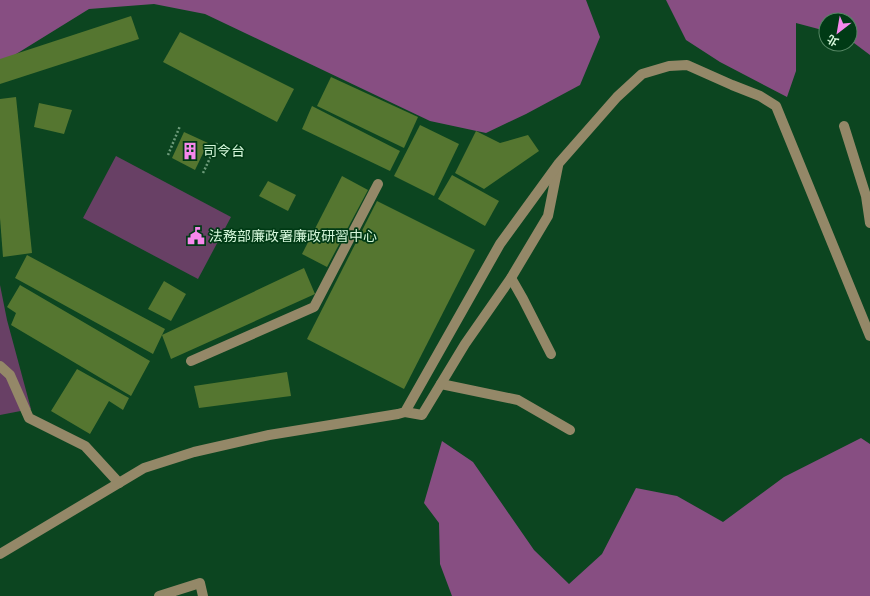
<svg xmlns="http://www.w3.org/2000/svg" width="870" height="596" viewBox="0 0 870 596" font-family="Ubuntu,'Noto Sans TC',sans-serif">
<rect width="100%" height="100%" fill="#0c4520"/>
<g fill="#684065">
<path d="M116,156L231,217L198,279L83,218Z"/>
<path d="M0,285L7,320L31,409L0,415Z"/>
</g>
<g fill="#874e82">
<path d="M0,0H586L600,37L580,85L526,114L486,133L430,121L205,14L154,4L89,9L0,64Z"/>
<path d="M666,0H870V55L850,40V20H826V31L796,23V71L787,97L720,62L686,40Z"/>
<path d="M861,438L870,444V596H452L440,564L439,523L424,503L442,441L473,462L534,550L569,584L602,554L636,488L677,496L723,522L784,477Z"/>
</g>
<g fill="#557630">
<path d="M131,16L139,39L0,84V59Z"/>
<path d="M180,32L294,89L277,122L163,62Z"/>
<path d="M331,77L418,117L404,148L317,106Z"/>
<path d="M16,97L32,253L3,257L0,218V99Z"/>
<path d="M39,103L72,110L64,134L34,127Z"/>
<path d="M312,106L400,151L390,171L302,129Z"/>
<path d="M420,125L459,144L434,196L394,176Z"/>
<path d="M476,131L500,143L528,135L539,151L484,189L455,173Z"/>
<path d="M184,132L208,143L195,170L172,158Z"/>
<path d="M452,175L499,201L485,226L438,199Z"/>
<path d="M342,176L368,190L327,267L302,254Z"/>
<path d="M268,181L296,195L288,211L259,196Z"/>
<path d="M377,201L475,250L404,389L307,339Z"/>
<path d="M27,255L165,329L162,335L304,268L315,294L171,359L162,335L153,354L15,278Z"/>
<path d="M164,281L186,294L171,321L148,309Z"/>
<path d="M20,285L150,361L131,396L11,325L16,313L7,307Z"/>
<path d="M77,369L129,398L123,410L109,401L90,434L51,411Z"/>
<path d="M287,372L291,396L199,408L194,386Z"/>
</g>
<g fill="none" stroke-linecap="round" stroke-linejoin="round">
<g stroke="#6e9c7b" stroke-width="2.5" stroke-dasharray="2 2" stroke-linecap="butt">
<path d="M168,155L180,126"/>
<path d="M203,173L217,143"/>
</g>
<g stroke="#948868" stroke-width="10">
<path d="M844,126L866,196L870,223"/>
<path d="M511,278L523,299L551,354"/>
<path d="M191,361L314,307L378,184"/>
<path d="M0,366L10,375L29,418L85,446L119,483"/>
<path d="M441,384L518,400L570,430"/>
<path d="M405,412L422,415L465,344L511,278L548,216L558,166"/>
<path d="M0,554L144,468L194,452L269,435L398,414L405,412L500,244L559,163L617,97L642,74L669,66L687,65L732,85L760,96L776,106L870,336"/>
<path d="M159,596L200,583L203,596"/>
</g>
</g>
<defs>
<g id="building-bare" transform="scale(1.38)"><path d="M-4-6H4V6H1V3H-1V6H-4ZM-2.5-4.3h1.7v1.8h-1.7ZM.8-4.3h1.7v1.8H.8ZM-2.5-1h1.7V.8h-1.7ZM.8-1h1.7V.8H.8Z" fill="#f688ed" stroke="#003a15" stroke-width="2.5" paint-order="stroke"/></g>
<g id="civic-bare" transform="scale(1.38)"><path d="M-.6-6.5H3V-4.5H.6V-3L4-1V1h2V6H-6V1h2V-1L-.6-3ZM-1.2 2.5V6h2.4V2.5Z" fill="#f688ed" stroke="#003a15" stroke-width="2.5" paint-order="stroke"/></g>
</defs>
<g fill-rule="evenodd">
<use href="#building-bare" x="190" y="151"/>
<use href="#civic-bare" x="196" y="236"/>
</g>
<g text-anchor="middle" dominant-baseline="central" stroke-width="3.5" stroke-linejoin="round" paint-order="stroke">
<g font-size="14" fill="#d4f7da" stroke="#003a15" text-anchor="start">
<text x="203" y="151">司令台</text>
<text x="209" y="236">法務部廉政署廉政研習中心</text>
</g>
</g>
<g transform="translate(838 32) rotate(211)"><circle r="19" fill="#003a15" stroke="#558664"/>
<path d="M0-3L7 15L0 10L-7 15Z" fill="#f688ed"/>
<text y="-6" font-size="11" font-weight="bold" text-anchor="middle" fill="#d4f7da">北</text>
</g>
</svg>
